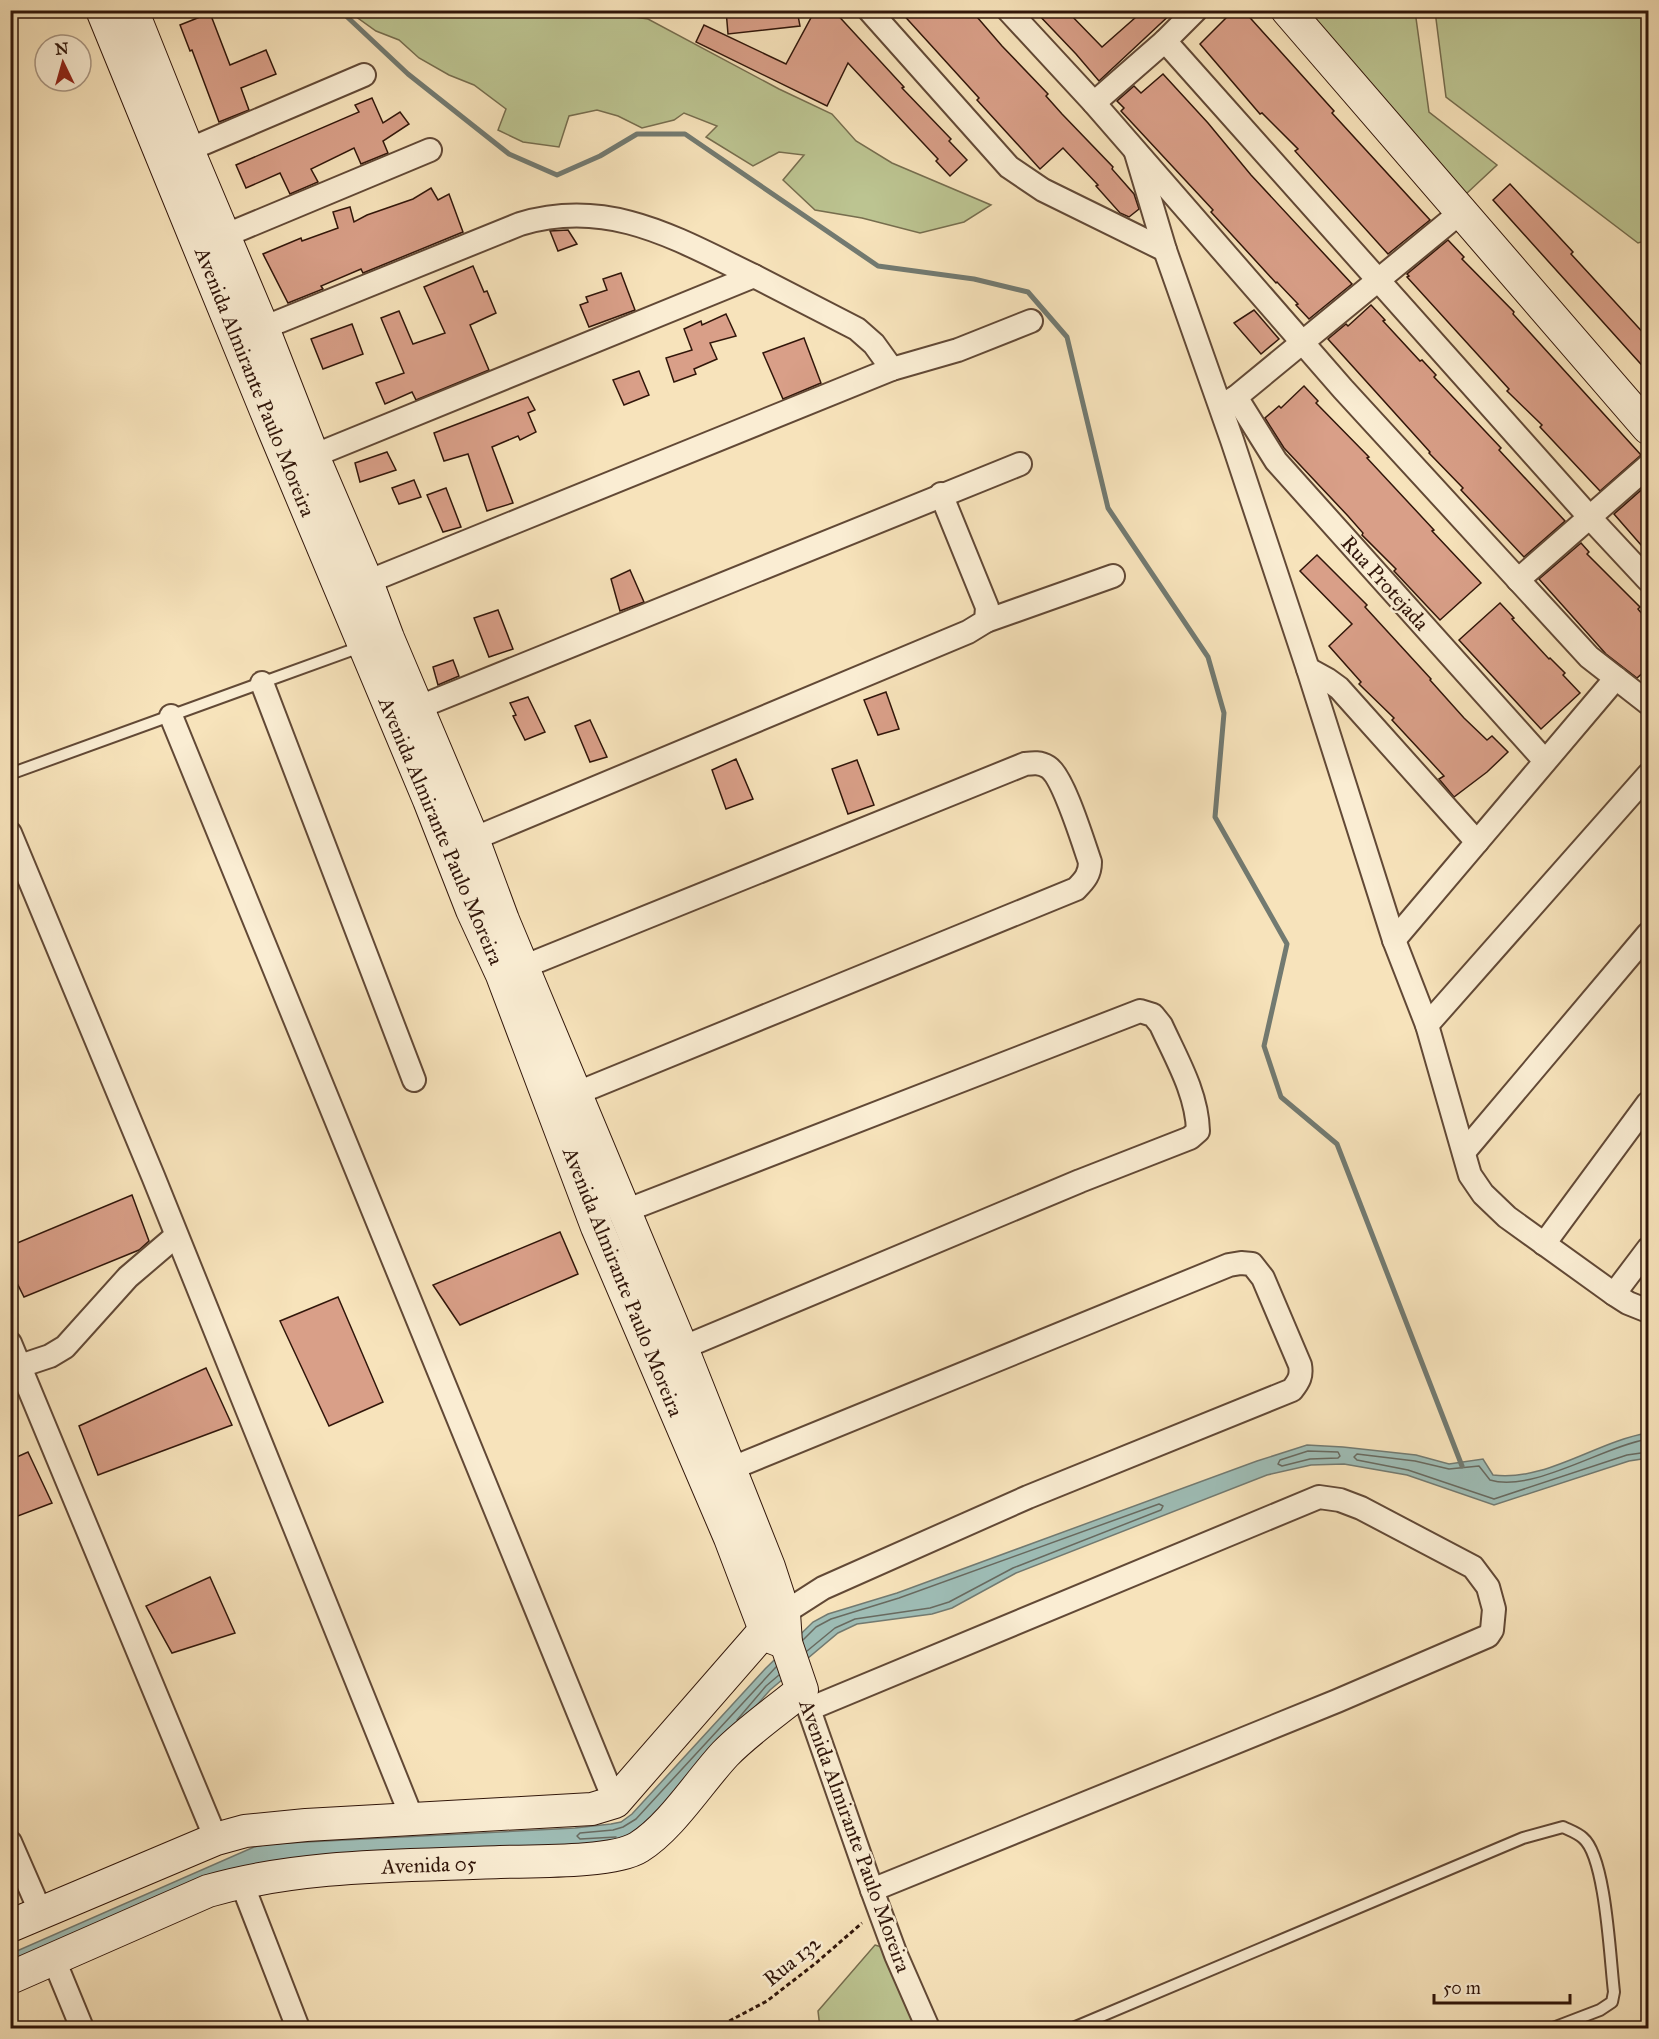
<svg xmlns="http://www.w3.org/2000/svg" width="1659" height="2039" viewBox="0 0 1659 2039" font-family="'IM FELL Great Primer',serif">
<rect width="100%" height="100%" fill="#f7e3bb"/>
<filter id="stains"><feTurbulence type="fractalNoise" baseFrequency=".00333" numOctaves="4"/><feColorMatrix values="0 0 0 0 .2 0 0 0 0 .09 0 0 0 0 .02 0 0 0 .5 -.17"/></filter>
<radialGradient id="worn" r=".72"><stop offset=".6" stop-color="#630" stop-opacity="0"/><stop offset="1" stop-color="#630" stop-opacity=".3"/></radialGradient>
<g fill="#bcc491" stroke="#766d4e" stroke-width="1.5">
<path d="M478,11H573L590,17L608,13L648,19L779,89L832,114L856,141L892,163L991,205L964,222L920,233L862,218L815,210L783,180L804,155L779,152L753,166L706,137L717,126L684,113L674,120L642,128L618,116L597,110L569,116L559,147L523,142L498,130L506,109L474,85L449,75L419,58L399,40L376,31L348,11Z"/>
<path d="M1300,11H1415L1429,112L1497,165L1466,194Z"/>
<path d="M1435,11H1648V240L1638,243L1446,97Z"/>
<path d="M875,1945L885,1948L915,2028H820L818,2011Z"/>
</g>
<path fill="#9ebdb6" stroke="#727a71" stroke-width="1.5" d="M1648,1433V1458L1629,1461L1494,1505L1407,1475L1344,1464L1311,1465L1267,1475L1016,1573L952,1608L932,1614L857,1624L838,1633L770,1690L655,1822L621,1843L365,1855L11,1970L10,1954L254,1847L268,1844L575,1828L611,1824L621,1822L632,1814L765,1669L813,1622L828,1614L897,1593L1257,1461L1307,1445L1343,1447L1416,1455L1449,1464L1483,1459L1493,1475C1546,1482 1597,1441 1648,1433Z"/>
<g fill="none" stroke-linecap="round" stroke-linejoin="round">
<g stroke="#686a60" stroke-width="1.5">
<path d="M1648,1439C1604,1446 1533,1493 1490,1480L1479,1466L1449,1469L1415,1461L1357,1454L1354,1457L1357,1460L1408,1470L1494,1499L1627,1455L1648,1452"/>
<path d="M1308,1451L1338,1452L1340,1456L1338,1458L1310,1459L1282,1466L1278,1464L1280,1460Z"/>
<path d="M803,1640L816,1627L831,1619L899,1598L1159,1504L1163,1506L1161,1510L1013,1568L949,1602L930,1608L855,1619L835,1628L807,1651"/>
<path d="M737,1720L766,1686L779,1675"/>
<path d="M616,1837L580,1839L577,1836L580,1833L613,1830L623,1827L636,1819L776,1667"/>
</g>
<path stroke="#727a71" stroke-width="5" d="M343,13L408,74L509,154L557,175L600,156L637,134H685L878,266L974,279L1028,292L1067,337L1108,508L1208,657L1224,713L1215,817L1287,944L1264,1046L1281,1097L1337,1144L1462,1466"/>
</g>
<g fill="#d99f88" stroke="#31160a" stroke-width="1.5">
<path d="M726,10H797L800,26L728,34Z"/>
<path d="M817,10H833L904,87L902,88L951,139L949,141L967,160L950,176L936,161L938,159L848,63L827,106L696,42L704,25L786,64L812,16Z"/>
<path d="M899,10H971L1002,46L1048,94L1046,96L1062,114L1113,167L1112,169L1134,194L1139,209L1129,217L1120,213L1096,186L1098,185L1063,148L1040,169L977,100L979,98Z"/>
<path d="M1034,10H1066L1102,47L1144,10H1175L1099,81L1076,54Z"/>
<path d="M1234,10H1243L1334,111L1332,113L1430,220L1388,254L1295,151L1298,149L1262,113L1260,114L1200,44Z"/>
<path d="M210,13L230,65L266,50L276,74L241,88L249,110L219,122L192,50L190,51L180,25Z"/>
<path d="M1163,74L1208,123L1251,175L1352,284L1309,319L1296,305L1298,304L1277,282L1276,283L1211,212L1213,210L1121,111L1124,108L1117,101L1134,86L1141,93Z"/>
<path d="M372,98L383,123L400,112L409,124L383,141L388,153L361,164L354,148L311,169L318,182L290,194L280,173L246,188L236,165L359,112L355,105Z"/>
<path d="M1510,184L1573,252L1571,254L1648,338V372L1493,200Z"/>
<path d="M431,188L438,200L449,194L463,232L363,273L361,269L321,286L323,289L288,303L263,254L301,238L302,241L338,228L333,212L350,207L354,222L367,215L413,199Z"/>
<path d="M568,230L577,244L558,251L550,231Z"/>
<path d="M1448,240L1464,257L1462,259L1514,312L1513,314L1641,455L1600,491L1540,427L1542,425L1507,391L1509,389L1407,277L1409,276L1407,274Z"/>
<path d="M473,266L484,292L487,291L496,313L470,325L489,370L416,400L412,392L385,404L376,383L404,373L381,318L399,311L413,344L445,333L424,287Z"/>
<path d="M621,273L635,310L589,327L580,305L588,302L586,297L607,290L603,279Z"/>
<path d="M1371,305L1385,320L1383,321L1420,361L1422,360L1436,375L1434,377L1501,448L1499,450L1565,521L1524,557L1461,490L1463,488L1429,453L1430,452L1328,339L1346,324L1348,326Z"/>
<path d="M1254,310L1279,339L1261,354L1234,323Z"/>
<path d="M726,314L736,336L710,343L717,359L694,369L696,374L674,382L666,358L692,350L684,329L701,321L702,325Z"/>
<path d="M352,324L363,354L323,369L311,339Z"/>
<path d="M804,338L821,383L783,399L763,353Z"/>
<path d="M639,371L649,395L624,405L613,380Z"/>
<path d="M1304,386L1318,401L1316,403L1369,457L1367,458L1434,530L1432,531L1481,583L1440,620L1394,571L1396,569L1362,535L1363,533L1348,516L1284,448L1265,418L1279,406L1281,408Z"/>
<path d="M528,397L535,410L528,413L536,432L520,440L518,436L492,447L513,503L487,511L468,454L444,461L434,433Z"/>
<path d="M387,452L396,470L360,482L355,463Z"/>
<path d="M414,480L421,497L399,504L392,488Z"/>
<path d="M1648,484V553L1614,514Z"/>
<path d="M446,488L461,527L443,532L427,495Z"/>
<path d="M1581,543L1589,552L1587,554L1640,607L1638,609L1648,621V668L1637,678L1606,654L1539,579Z"/>
<path d="M1317,555L1367,605L1365,607L1431,679L1430,680L1464,718L1487,740L1492,736L1508,752L1487,772L1454,797L1439,779L1444,776L1392,720L1394,718L1359,684L1361,682L1329,646L1352,624L1300,571Z"/>
<path d="M630,570L644,602L620,611L611,579Z"/>
<path d="M1500,603L1514,618L1512,619L1549,659L1550,658L1565,673L1563,675L1580,693L1541,729L1459,640Z"/>
<path d="M498,610L513,649L489,657L474,618Z"/>
<path d="M453,660L459,676L438,685L433,667Z"/>
<path d="M886,692L899,729L878,735L864,700Z"/>
<path d="M528,697L545,732L525,740L513,716L516,715L510,703Z"/>
<path d="M590,720L607,757L590,762L575,726Z"/>
<path d="M736,759L753,799L726,809L712,770Z"/>
<path d="M857,760L874,805L848,814L832,769Z"/>
<path d="M132,1195L149,1241L139,1250L24,1297L10,1269V1246Z"/>
<path d="M560,1232L578,1274L460,1325L433,1285Z"/>
<path d="M338,1297L383,1402L329,1426L280,1321Z"/>
<path d="M206,1368L232,1425L98,1475L79,1426Z"/>
<path d="M28,1452L52,1503L10,1519V1460Z"/>
<path d="M210,1577L235,1633L172,1653L146,1606Z"/>
</g>
<g fill="none" stroke-linecap="round" stroke-linejoin="round">
<g stroke="#624936" stroke-width="14">
<g id="lane">
<path d="M10,774L363,646"/>
<path d="M1073,2028L1523,1838L1563,1827C1569,1830 1578,1833 1583,1838C1606,1857 1610,1960 1614,1992L1612,2002L1600,2010L1553,2028"/>
</g>
</g>
<g stroke="#624936" stroke-width="26">
<g id="street">
<path d="M869,10L1009,167L1043,190L1165,250"/>
<path d="M1008,10L1094,103L1343,389L1589,657L1648,703"/>
<path d="M1165,41L1593,521L1648,580"/>
<path d="M1094,103L1165,41L1196,10"/>
<path d="M188,150L364,75"/>
<path d="M1136,153L1165,250L1232,440L1308,669L1394,940L1427,1025L1470,1175L1483,1194L1507,1217L1614,1294L1628,1303L1648,1311"/>
<path d="M224,236L430,150"/>
<path d="M263,328L520,224C609,197 677,239 754,276"/>
<path d="M1236,397L1276,461L1545,761"/>
<path d="M1224,404L1236,397L1461,212"/>
<path d="M313,456L754,276L857,329L874,344L892,369"/>
<path d="M1518,580L1648,466"/>
<path d="M367,582L892,369L958,350L1031,321"/>
<path d="M986,621L1113,576"/>
<path d="M1308,669L1328,680L1339,688L1477,842"/>
<path d="M262,683L414,1080"/>
<path d="M417,708L1020,464"/>
<path d="M171,716L615,1802"/>
<path d="M10,833L153,1176L412,1818"/>
<path d="M473,839L968,632L986,621L987,607L941,494"/>
<path d="M1394,940L1616,678"/>
<path d="M523,967L1025,764C1033,763 1040,762 1048,767C1063,776 1083,842 1090,862C1090,874 1085,880 1076,889L575,1094"/>
<path d="M1427,1025L1648,775"/>
<path d="M1464,1152L1648,934"/>
<path d="M625,1211L1140,1011L1153,1015L1161,1025C1176,1058 1197,1093 1198,1131L1190,1138L1080,1181L682,1348"/>
<path d="M1544,1244L1648,1103"/>
<path d="M1614,1294L1648,1249"/>
<path d="M10,1343L216,1839"/>
<path d="M20,1366L50,1356L65,1347L128,1277L176,1236"/>
<path d="M730,1469L1229,1265L1241,1263L1252,1264L1263,1278L1300,1365C1302,1376 1299,1381 1292,1390L1028,1497L823,1588L784,1613"/>
<path d="M804,1695L872,1890L896,1955L928,2028"/>
<path d="M809,1709L1319,1497L1340,1500L1361,1508L1473,1567L1488,1587L1494,1609L1492,1630L1488,1636L1337,1701L872,1890"/>
<path d="M10,1842L41,1913"/>
<path d="M241,1881L298,2028"/>
<path d="M54,1960L82,2028"/>
</g>
</g>
<g stroke="#31160a" stroke-width="34">
<g id="secondary">
<path d="M102,10L273,428L429,800L472,910L502,975L597,1227L730,1538L765,1630L773,1638L786,1643"/>
<path d="M1287,10L1648,428"/>
<path d="M10,1926L216,1839L245,1831L306,1825L592,1809L615,1802L765,1630L781,1616"/>
<path d="M10,1978L208,1891C302,1864 402,1866 500,1862C532,1861 614,1863 639,1847C671,1827 699,1782 725,1754C746,1732 778,1710 802,1690L786,1643L784,1613L769,1567L682,1348L503,920L473,839L388,638L367,582L313,456L263,328L188,150L132,10"/>
</g>
</g>
<path stroke="#31160a" stroke-width="3" stroke-dasharray="4.5 3" stroke-linecap="butt" d="M716,2028L767,2001L816,1963L862,1923"/>
<use href="#lane" stroke="#faedd3" stroke-width="10"/>
<use href="#street" stroke="#faedd3" stroke-width="22"/>
<use href="#secondary" stroke="#faedd3" stroke-width="32"/>
</g>
<g text-anchor="middle" dominant-baseline="central" stroke-width="5" stroke-linejoin="round" paint-order="stroke">
<g font-size="21" fill="#31160a" stroke="#faedd3">
<text transform="translate(255 382) rotate(68)">Avenida Almirante Paulo Moreira</text>
<text transform="translate(1385 583) rotate(48)">Rua Protejada</text>
<text transform="translate(441 831) rotate(67)">Avenida Almirante Paulo Moreira</text>
<text transform="translate(623 1282) rotate(68)">Avenida Almirante Paulo Moreira</text>
<text transform="translate(855 1836) rotate(70)">Avenida Almirante Paulo Moreira</text>
<text transform="translate(429 1865) rotate(-2)">Avenida 05</text>
<text transform="translate(792 1961) rotate(-39)">Rua 132</text>
</g>
</g>
<rect width="1659" height="2039" fill="none" stroke="#f7e3bb" stroke-width="36"/>
<rect x="12" y="12" width="1635" height="2015" fill="none" stroke="#31160a" stroke-width="3"/>
<rect x="18" y="18" width="1623" height="2003" fill="none" stroke="#31160a" stroke-width="1.5"/>
<g transform="translate(63 63) rotate(355)"><circle r="28" fill="#faedd3" stroke="#aa9783" stroke-width="1.5"/>
<path d="M0-4.5L10 22L0 15L-10 22Z" fill="#8f2418"/>
<text y="-9" font-size="16" font-weight="bold" text-anchor="middle" fill="#31160a">N</text>
</g>
<path d="M1434 1994v9h136v-9" fill="none" stroke="#31160a" stroke-width="3"/>
<text x="1443" y="1994" font-size="18" fill="#31160a" stroke="#faedd3" stroke-width="4.5" paint-order="stroke">50 m</text>
<rect width="100%" height="100%" filter="url(#stains)"/>
<rect width="100%" height="100%" fill="url(#worn)"/>
</svg>
